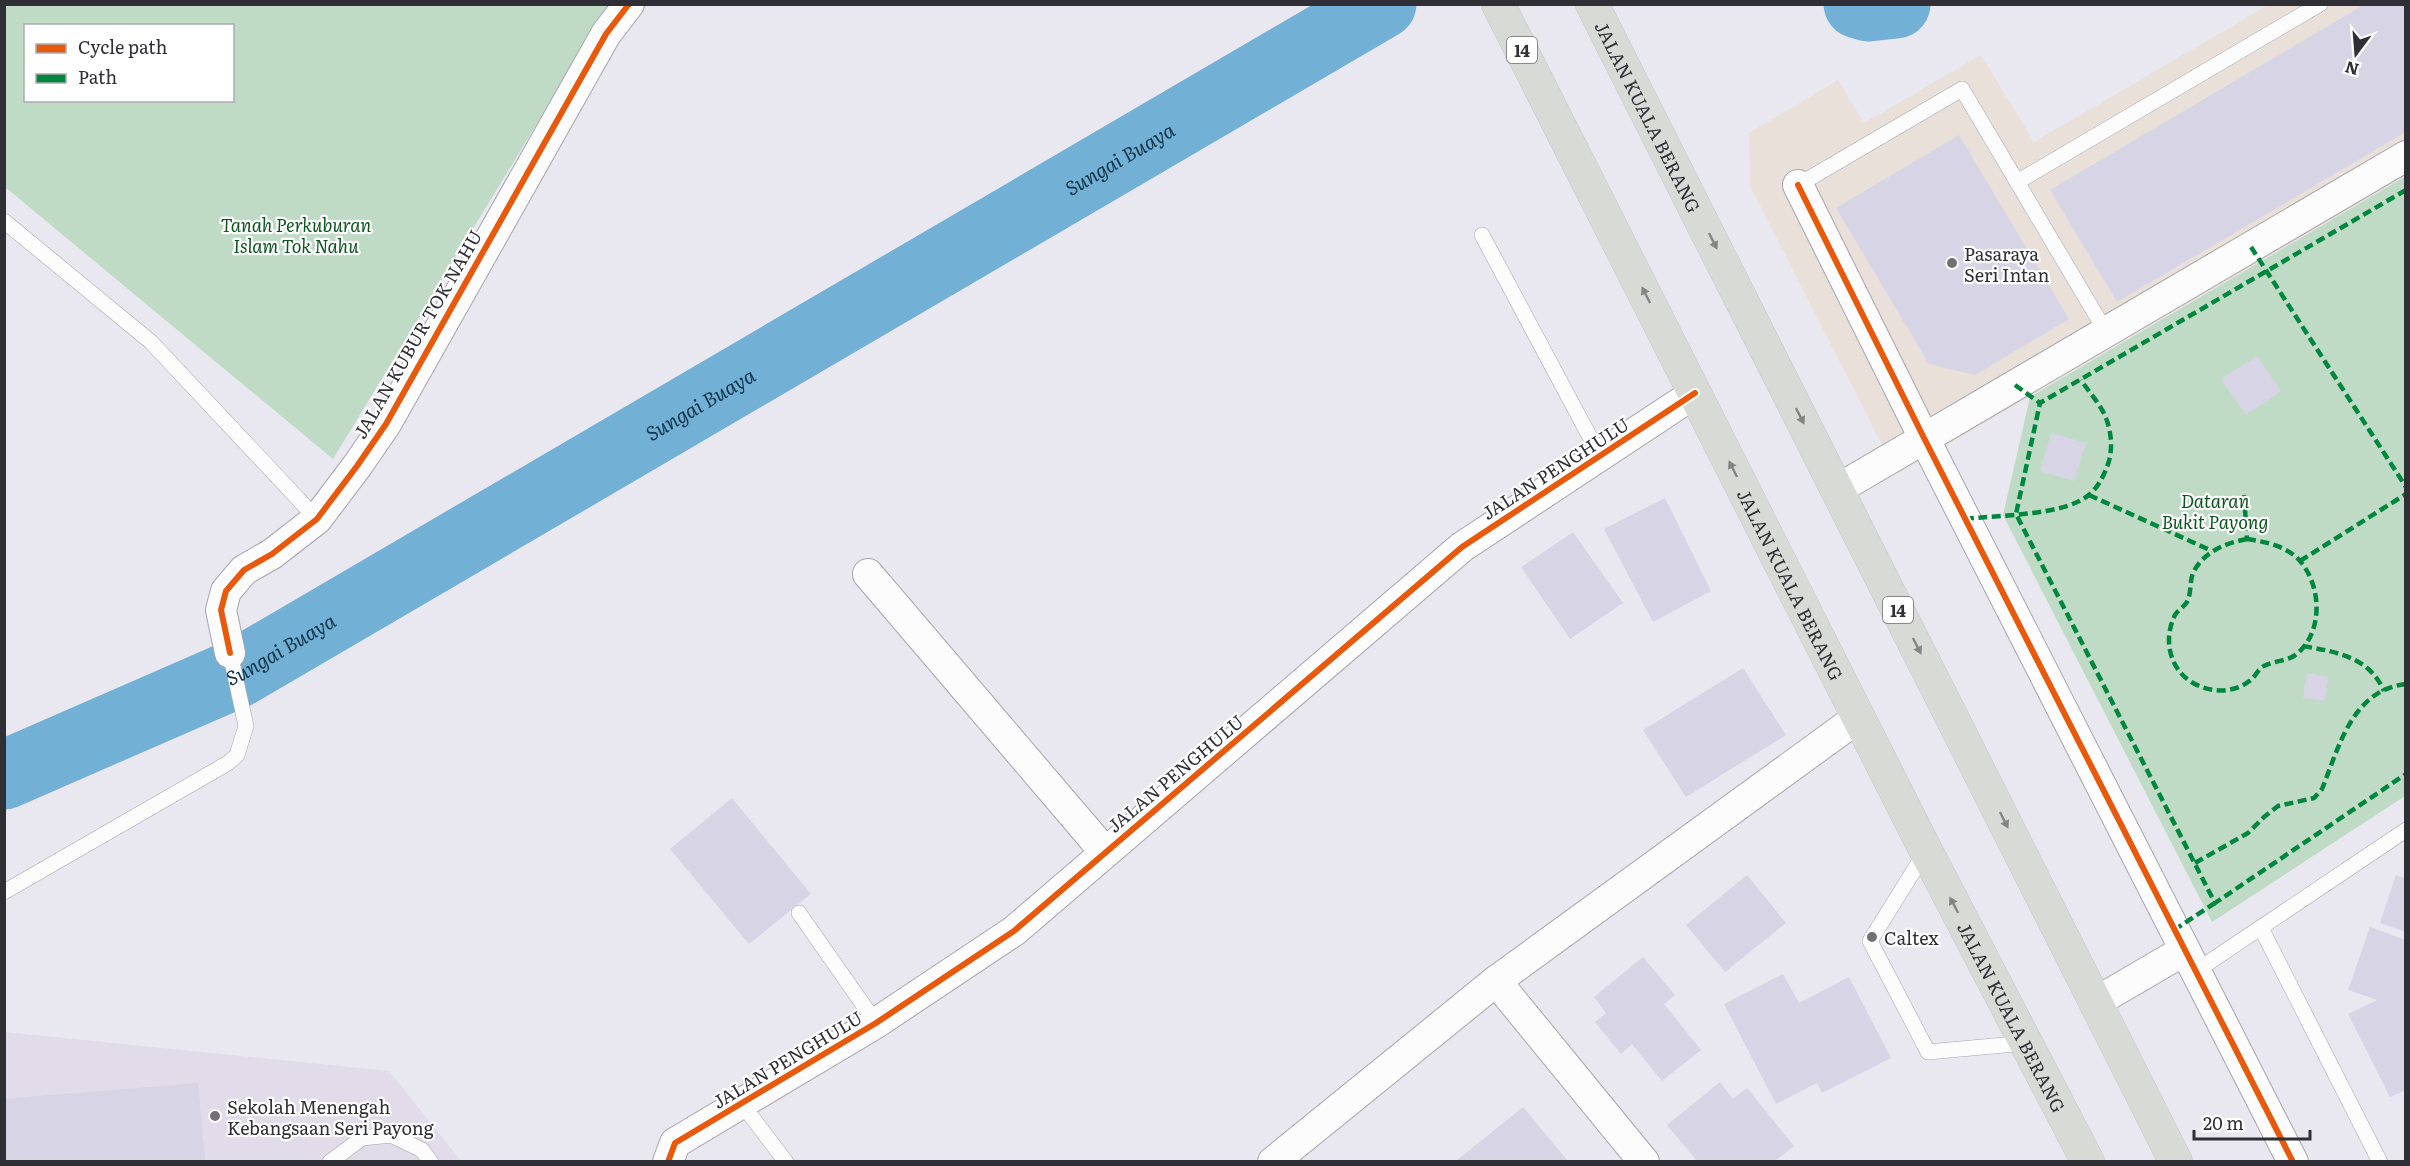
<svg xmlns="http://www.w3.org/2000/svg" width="2410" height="1166" viewBox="0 0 2410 1166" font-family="Literata,serif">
<rect width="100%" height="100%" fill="#e9e8f0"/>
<path fill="#eae0da" d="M2268,5H2405V177L1897,474L1750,186L1749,133L1838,80L1864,123L1981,55L2034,142Z"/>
<path fill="#e1dbea" d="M5,1032L389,1071L461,1161L5,1162Z"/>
<g fill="#c0dbc5" fill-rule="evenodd">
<path d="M4,5H609L333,459L5,187ZM26,26H232V100H26Z"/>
<path d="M2405,177V796L2212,922L2003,515L2030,397Z"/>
</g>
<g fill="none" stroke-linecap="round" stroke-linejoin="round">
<g stroke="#73b0d5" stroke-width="69">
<path d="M1858,4L1868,7L1896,4"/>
<path id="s1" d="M4,775L238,673L1382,4"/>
</g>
</g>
<g fill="#d7d4e5">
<path d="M2365,4H2406V132L2117,302L2050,190Z"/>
<path d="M1959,135L2069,319L1975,375L1929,364L1836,208Z"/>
<path d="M2257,356L2281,391L2246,415L2221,379Z"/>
<path d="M2051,433L2086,443L2074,481L2040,471Z"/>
<path d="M1665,498L1711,591L1653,622L1604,529Z"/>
<path d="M1573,532L1623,603L1570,639L1521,567Z"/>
<path d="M1743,668L1786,735L1686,797L1643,730Z"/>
<path d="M2307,673L2328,677L2325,701L2303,698Z"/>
<path d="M732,798L811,894L749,944L670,849Z"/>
<path d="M1747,875L1786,923L1725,972L1686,925Z"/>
<path d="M2396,875L2406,879V932L2380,923Z"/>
<path d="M2370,927L2406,940V1090L2390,1097L2348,1014L2377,1000L2348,990Z"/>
<path d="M1643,957L1675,995L1664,1004L1701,1050L1662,1081L1632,1044L1621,1054L1595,1022L1606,1013L1594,997Z"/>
<path d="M1783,974L1799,1003L1849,977L1891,1058L1822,1093L1817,1083L1776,1104L1724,1004Z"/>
<path d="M1720,1082L1733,1099L1747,1088L1794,1146L1775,1161H1697L1667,1125Z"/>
<path d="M198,1083L205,1161H4V1099Z"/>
<path d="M1523,1107L1567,1160L1565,1161H1456Z"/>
</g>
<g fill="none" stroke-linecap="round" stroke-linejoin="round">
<g stroke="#a6a5ac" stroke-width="16">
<g id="service">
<path d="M2017,182L2320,4"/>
<path d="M1798,185L1962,89L2106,332"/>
<path d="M4,221L151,342L317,519"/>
<path d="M1482,235L1600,456"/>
<path d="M1926,851L1870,941L1928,1052L2026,1043"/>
<path d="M4,892L228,763L237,755L246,726L230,653"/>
<path d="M799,913L876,1023"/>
<path d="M2261,928L2380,1162"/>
<path d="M2196,971L2406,830"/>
<path d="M742,1104L786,1162"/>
<path d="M330,1162L362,1138L391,1135L422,1150L431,1162"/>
</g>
</g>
<g stroke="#a6a5ac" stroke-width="32">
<g id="minor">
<path d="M1798,185L1924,438L2293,1162"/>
<path d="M1838,489L2406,156"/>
<path d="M868,574L1105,852"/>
<path d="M230,653L221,610L226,591L244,570L272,554L317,519L357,466L386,424L606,34L629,4"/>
<path d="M1496,981L1644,1162"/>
<path d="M2096,1002L2185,950"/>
<path d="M668,1162L675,1143L876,1023L1014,931L1462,547L1695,393"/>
<path d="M1273,1162L1496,981L1859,717"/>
</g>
</g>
<g stroke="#c6c5c9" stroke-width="34">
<g id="trunk">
<path id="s2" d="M1498,4L1926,851L2088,1162"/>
<path id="s3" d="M1592,4L2176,1162"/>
</g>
</g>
<use href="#service" stroke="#fcfcfd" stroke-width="15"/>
<use href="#minor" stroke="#fcfcfd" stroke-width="30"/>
<use href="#trunk" stroke="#d8dad5" stroke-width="33"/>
<g stroke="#00873e" stroke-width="4.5" stroke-dasharray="9 4.5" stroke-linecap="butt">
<path d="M2406,190L2040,403L2016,514L2215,903L2406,774"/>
<path d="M2251,247L2406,487"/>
<path d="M2015,385L2040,403"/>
<path d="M2089,495L2212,551"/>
<path d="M2244,495L2247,539"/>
<path d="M1965,519C1997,515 2066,516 2090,494C2098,487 2103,477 2107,467C2113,452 2112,434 2106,418C2101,405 2089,392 2081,380"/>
<path d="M2247,539C2266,542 2287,546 2300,561C2322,586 2324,635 2294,656C2286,661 2273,661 2264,666C2259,668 2256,675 2252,679C2235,694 2211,693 2193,683C2169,669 2163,639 2175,615C2178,610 2184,607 2187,602C2192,593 2189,580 2194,571C2205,551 2226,543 2247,539Z"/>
<path d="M2300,561L2406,494"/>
<path d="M2303,646C2337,652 2369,657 2384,691"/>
<path d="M2195,863L2248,833L2264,817L2278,806L2314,798L2322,789C2339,747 2352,690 2406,684"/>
<path d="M2174,930L2215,903"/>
</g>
<g stroke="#fff" stroke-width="10">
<g id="cycleway">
<path d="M1798,185L1924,438L2293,1162"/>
<path d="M230,653L221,610L226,591L244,570L272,554L317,519L357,466L386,424L606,34L629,4"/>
<path d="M668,1162L675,1143L876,1023L1014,931L1462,547L1695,393"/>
</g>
</g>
<use href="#cycleway" stroke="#e8590c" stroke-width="6"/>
</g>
<defs><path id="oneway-solid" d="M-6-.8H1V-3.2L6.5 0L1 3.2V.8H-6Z" transform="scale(1.5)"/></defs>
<g fill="#848485">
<use href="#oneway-solid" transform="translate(1713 241) rotate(63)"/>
<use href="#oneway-solid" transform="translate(1646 295) rotate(-117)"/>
<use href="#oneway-solid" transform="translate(1800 416) rotate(63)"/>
<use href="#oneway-solid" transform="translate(1733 469) rotate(-117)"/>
<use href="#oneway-solid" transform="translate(1917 646) rotate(63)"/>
<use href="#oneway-solid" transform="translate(2004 820) rotate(63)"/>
<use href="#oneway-solid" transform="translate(1954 905) rotate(-118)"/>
</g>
<g fill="#717076" stroke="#fff" stroke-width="2">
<circle cx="1952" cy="263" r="6"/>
<circle cx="1872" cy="937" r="6"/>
<circle cx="215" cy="1116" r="6"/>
</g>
<g text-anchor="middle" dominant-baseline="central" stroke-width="4.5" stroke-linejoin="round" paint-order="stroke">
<g fill="#fff" stroke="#6e6d72" stroke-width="1.5">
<rect x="1507" y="37" width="30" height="26" rx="4.5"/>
<rect x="1883" y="597" width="30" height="26" rx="4.5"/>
</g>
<g font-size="16" font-weight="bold" fill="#302f35">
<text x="1522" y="50">14</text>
<text x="1898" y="610">14</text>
</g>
<g font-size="18" fill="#302f35" stroke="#fff">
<text stroke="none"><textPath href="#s3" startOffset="126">JALAN KUALA BERANG</textPath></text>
<text transform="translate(417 334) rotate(-60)">JALAN KUBUR TOK NAHU</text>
<text transform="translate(1555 468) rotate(-33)">JALAN PENGHULU</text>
<text stroke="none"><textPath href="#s2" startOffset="650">JALAN KUALA BERANG</textPath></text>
<text transform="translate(1175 773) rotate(-40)">JALAN PENGHULU</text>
<text stroke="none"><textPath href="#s2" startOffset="1136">JALAN KUALA BERANG</textPath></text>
<text transform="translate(787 1059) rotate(-31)">JALAN PENGHULU</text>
</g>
<g font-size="18" font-style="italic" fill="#0b551d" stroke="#fff">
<text x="296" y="224">Tanah Perkuburan<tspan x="296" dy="21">Islam Tok Nahu</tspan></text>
<text x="2215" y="500">Dataran<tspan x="2215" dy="21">Bukit Payong</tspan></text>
</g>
<g font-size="18" fill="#302f35" stroke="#fff" text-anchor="start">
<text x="1964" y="253">Pasaraya<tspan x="1964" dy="21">Seri Intan</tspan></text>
<text x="1884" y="937">Caltex</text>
<text x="227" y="1106">Sekolah Menengah<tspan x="227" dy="21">Kebangsaan Seri Payong</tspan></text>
</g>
<g font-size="20" font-style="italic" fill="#10364b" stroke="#fff">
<text stroke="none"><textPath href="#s1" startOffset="1276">Sungai Buaya</textPath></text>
<text stroke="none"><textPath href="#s1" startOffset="790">Sungai Buaya</textPath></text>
<text stroke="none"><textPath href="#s1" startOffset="304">Sungai Buaya</textPath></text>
</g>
</g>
<rect width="2410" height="1166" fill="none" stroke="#302f35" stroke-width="12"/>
<rect x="24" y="24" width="210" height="78" fill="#ffffff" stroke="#acacae" stroke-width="1.5"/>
<rect x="36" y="44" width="30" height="9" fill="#e8590c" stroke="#acacae" stroke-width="1.5"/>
<text x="78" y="54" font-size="18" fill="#302f35">Cycle path</text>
<rect x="36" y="74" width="30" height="9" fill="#00873e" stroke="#acacae" stroke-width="1.5"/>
<text x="78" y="84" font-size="18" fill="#302f35">Path</text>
<g transform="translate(2356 54) rotate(196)" stroke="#ffffff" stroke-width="4.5" paint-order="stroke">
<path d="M0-4.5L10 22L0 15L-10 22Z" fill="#302f35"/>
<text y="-9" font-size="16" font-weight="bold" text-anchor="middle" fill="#302f35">N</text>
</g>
<path d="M2194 1130v9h116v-9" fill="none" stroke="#302f35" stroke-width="3"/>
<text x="2203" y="1130" font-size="18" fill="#302f35" stroke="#ffffff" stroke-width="4.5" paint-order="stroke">20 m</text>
</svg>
